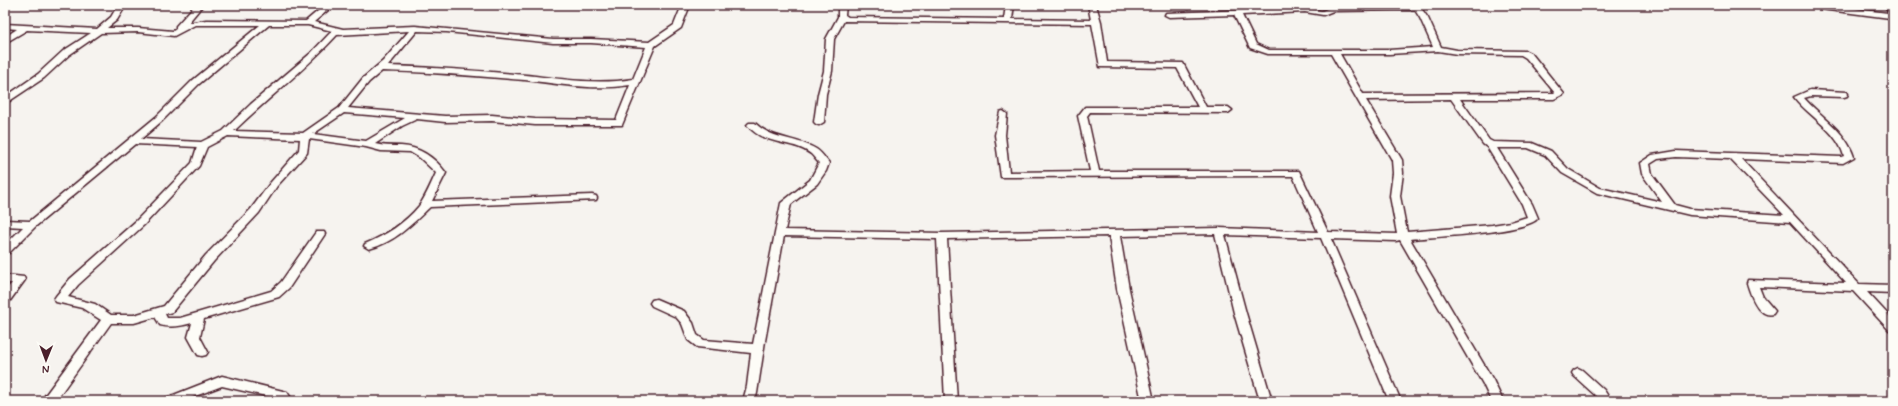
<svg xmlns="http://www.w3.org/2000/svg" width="1898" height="406" viewBox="0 0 1898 406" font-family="Mynerve,sans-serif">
<rect width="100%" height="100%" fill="#f6f3ef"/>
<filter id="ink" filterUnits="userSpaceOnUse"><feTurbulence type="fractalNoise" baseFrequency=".025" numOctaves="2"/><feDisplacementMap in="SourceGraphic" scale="8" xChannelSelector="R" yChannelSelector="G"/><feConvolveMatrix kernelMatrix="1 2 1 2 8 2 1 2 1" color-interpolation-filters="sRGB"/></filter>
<g filter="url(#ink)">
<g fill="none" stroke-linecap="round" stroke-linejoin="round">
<g stroke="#4a1f2b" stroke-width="3">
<g id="minor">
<path d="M118,5H126L117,20L107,28H138L173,31L176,29V26L195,5H203L188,23L206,20L306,21L325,5H334L314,22L343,29L415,26L553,39H591L649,42L674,25L682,5H690L681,28L655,46L622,125H535L492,121L445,122L417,119L402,126L375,144C383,146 392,146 401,146C420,147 435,158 446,173L432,201L592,195L596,196L597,198L596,200L430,207C411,225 395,242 369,249L364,246L365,244C386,235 404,224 419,206C425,198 431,184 436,173L420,158L410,152L381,151L366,147L309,139L307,153L277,186L259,213L214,261L172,312L165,314L167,318H180L271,291L281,282L316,232H324L325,234L289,288L279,297L204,319L200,337L208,352L206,355L202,356L198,355L188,337L192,323C182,326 171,328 160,325L155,317L134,323H111L56,400L41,401L101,320L82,308L56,302L54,299L56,296L70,279L136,221L192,163L197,147L135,144L36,226L9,253L5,255V245L23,227L5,226V220L30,221L156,117L193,80L260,25H195L174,36L138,32L101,33L69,55L44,78L5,104V97L38,74L63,51L91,33L27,30L5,43V37L17,29L5,28V24L97,29L111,17ZM269,25H308L332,31L311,53L251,104L223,131L201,142L141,139L162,121L199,84ZM409,31L383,61L363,78L339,108L303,133L234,131C268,98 305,70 337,35ZM417,31L447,32L553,43H591L646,47L633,79C597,85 562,79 526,75C480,71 434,67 388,66ZM382,71C430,72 477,76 525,80C560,84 595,91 630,85L616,120L535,119L492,115L445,116L348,108L369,82ZM344,113L405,118L366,141L313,134ZM228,136L300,139L299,150L271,182L251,209L206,255L164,306L134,315H111L95,304L68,297L78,285L144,225L199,166L207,147Z"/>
<path d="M838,5H846L845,15L848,17L1004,19L1006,5H1014L1012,19L1091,20L1088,5H1096L1101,22L1107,62L1183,63L1206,107H1228L1232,110L1228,113L1090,112L1087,116L1099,171H1299L1328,232L1397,234L1390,196L1393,173L1392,160L1331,54H1268L1250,48L1234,15L1169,17L1165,15L1166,13L1305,8L1322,11L1332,7L1419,5L1428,18L1441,47L1457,50L1526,51L1532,54L1564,94L1554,99H1460L1489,140L1493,142L1532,143L1551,151L1568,169L1600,188L1662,202L1642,174L1640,163L1652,155L1676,151L1841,157L1844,156C1837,130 1809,117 1794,97L1810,90L1847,92L1848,94L1847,96L1844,97L1811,96L1804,98C1821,117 1846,131 1854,157L1843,163L1741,159L1859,284L1893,285V293L1867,292L1893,320V331L1889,330L1853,291L1759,287L1763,297L1775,311L1773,314C1758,318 1750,293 1747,283L1748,280L1846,283L1790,222L1690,215L1597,193L1562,173L1545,155L1528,148H1497L1532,204L1538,218C1527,233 1432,237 1410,239L1493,380L1503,401H1491L1483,384L1400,240L1396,241L1331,239L1401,401H1389L1321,238L1225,235L1246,313L1272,401H1260L1234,313L1215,234L1120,236L1129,289L1154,401H1142L1117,289L1109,236L947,239L957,401H945L937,239L784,236L765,341L757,393L755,401H743L747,386L751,353L697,347L688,340L682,324L676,317L652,306L650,303L652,300L656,299L684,311L693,323L697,335L704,340L753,344L781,203L810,180L819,163C816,160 814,157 811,154C793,140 766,146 749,127L747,125L749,123H755C772,140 797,137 816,149C821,152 825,158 829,163L826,171L817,184L791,204L785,230L942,233L1219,228L1318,232L1293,176L1001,177L995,135L1000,112L1003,111L1007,114L1005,135L1009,172L1090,171L1078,116L1085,107H1198L1177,68L1100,67L1092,24L844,21L834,39L832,71L826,94L824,122L819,125L816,124L814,122L818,94L824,71L826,39L838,17ZM1415,10L1420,18L1433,47L1389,50H1269L1256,44L1242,15L1305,12L1323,15L1333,11ZM1438,51L1457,54L1521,55L1526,58L1555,93L1363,94L1340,54H1389ZM1451,99L1483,144L1487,147L1522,204L1527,217L1511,222L1492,225L1407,232L1400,196L1403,173L1402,160L1366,100ZM1676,157L1730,159L1784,215L1690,209L1675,205L1652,174L1650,164L1658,159Z"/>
<path d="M1801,5H1823L1888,13L1889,12L1884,5H1892L1893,17L1890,18L1805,7Z"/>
<path d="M5,275L24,277L25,280L9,302L5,303V291L12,283H5Z"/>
<path d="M1578,368L1582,370L1604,390L1611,401H1599L1596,396L1574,376L1572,373L1574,370Z"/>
<path d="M222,376L287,392L293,401H280L279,399L222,386L182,401H164L166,398Z"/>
</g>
</g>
<use href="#minor" fill="#fdfcf7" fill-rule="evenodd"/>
</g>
</g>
<rect width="1898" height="406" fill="none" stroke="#fdfcf7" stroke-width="20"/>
<rect x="10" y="10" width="1878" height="386" fill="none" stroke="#4a1f2b" stroke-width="1.5" filter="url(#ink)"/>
<g transform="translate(46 360) rotate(181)" stroke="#fdfcf7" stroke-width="3" paint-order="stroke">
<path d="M0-3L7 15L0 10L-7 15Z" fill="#4a1f2b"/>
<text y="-6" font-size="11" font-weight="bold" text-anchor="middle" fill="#4a1f2b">N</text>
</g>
</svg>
